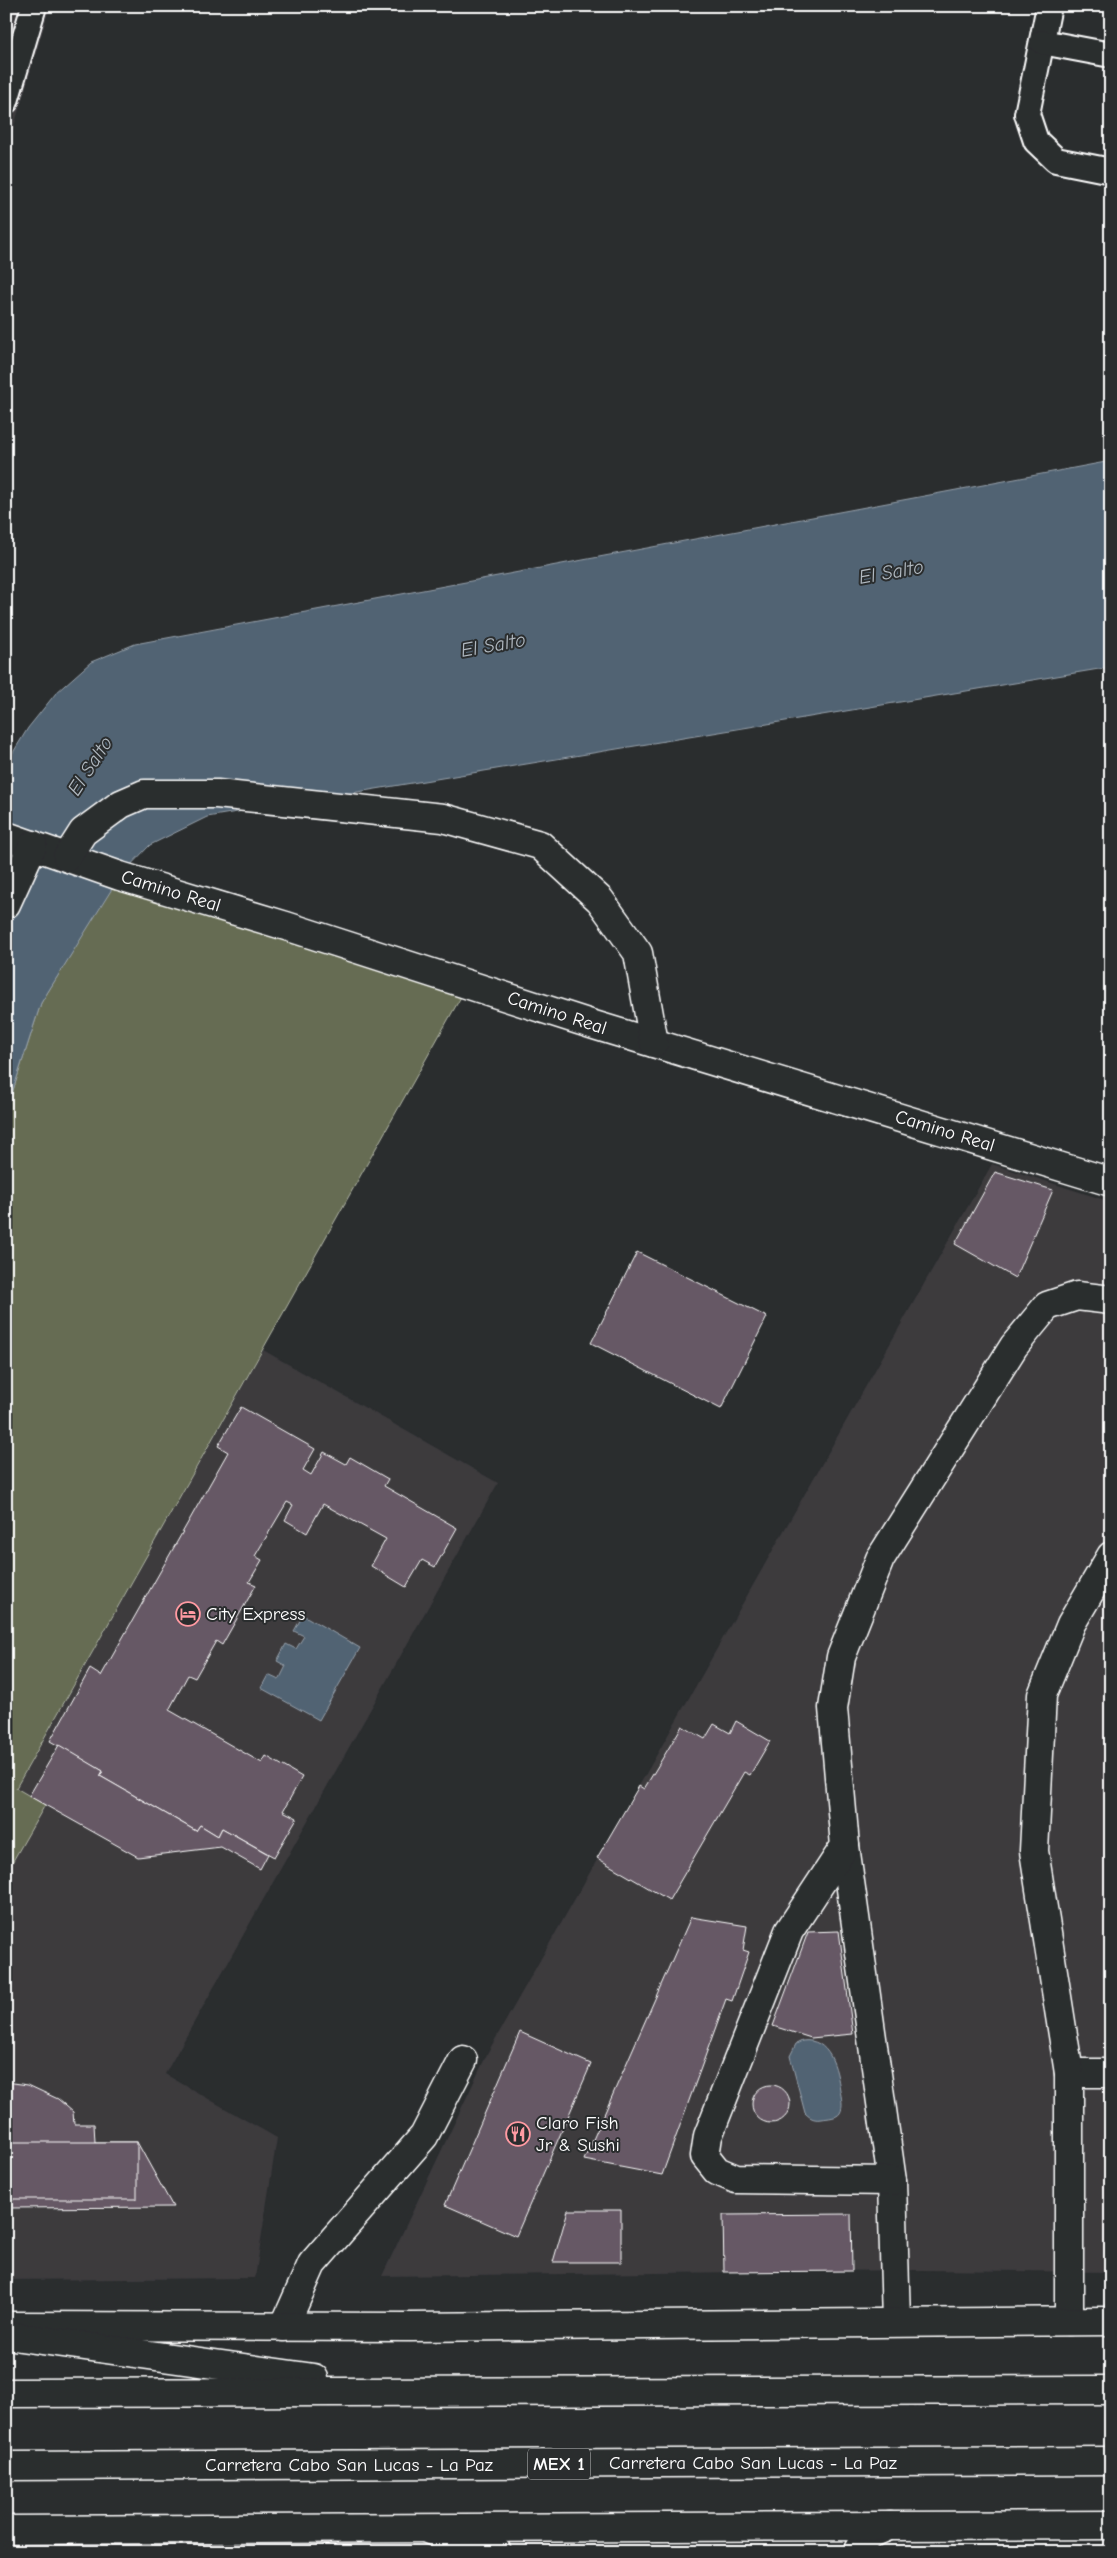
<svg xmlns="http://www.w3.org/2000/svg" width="1117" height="2558" viewBox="0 0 1117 2558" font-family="'Comic Neue',sans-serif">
<rect width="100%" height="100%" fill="#2a2d2e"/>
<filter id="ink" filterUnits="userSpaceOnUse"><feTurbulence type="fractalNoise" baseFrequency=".02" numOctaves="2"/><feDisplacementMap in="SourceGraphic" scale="10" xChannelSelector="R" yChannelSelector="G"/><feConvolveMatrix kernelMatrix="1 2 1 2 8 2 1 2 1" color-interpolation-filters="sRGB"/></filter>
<g filter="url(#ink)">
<g fill="#3c3a3e">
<path d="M6,6H50L6,153Z"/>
<path d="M992,1164L1111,1202V2272L919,2270L382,2276L488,2052Z"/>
<path d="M263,1350L498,1483L165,2074L277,2138L255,2278L6,2280V1873L44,1805L16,1789Z"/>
</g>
<path fill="#666c52" stroke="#b2b6a8" d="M116,881L462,995L16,1788L45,1805L6,1873V1112L41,1003Z"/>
<g fill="#516373" stroke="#97a1ab">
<path d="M1111,461V667L207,817L150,845L120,876L41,1003L6,1112V764L28,728L56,693L91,662L135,644Z"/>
<path d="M303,1615L360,1648L319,1720L261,1688L268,1675L279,1680L286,1666L277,1661L286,1644L296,1649L304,1636L294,1631Z"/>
<path d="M802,2041C830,2037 837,2069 840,2090C841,2096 844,2107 840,2113C837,2118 828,2118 822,2119C815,2120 811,2119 805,2113L790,2056L796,2044Z"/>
</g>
<g fill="#665865" stroke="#fff">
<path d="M995,1172L1053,1190L1015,1278L955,1244Z"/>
<path d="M637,1252L767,1317L721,1409L591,1343Z"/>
<path d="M241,1407L315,1449L303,1470L311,1475L324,1452L346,1464L350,1457L388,1479L384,1486L457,1528L435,1567L422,1560L406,1587L371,1566L386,1539L323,1504L307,1533L285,1520L293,1505L287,1502L255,1556L262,1560L249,1582L256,1585L222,1645L216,1641L195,1678L188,1675L169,1710L262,1763L266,1756L302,1777L283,1811L297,1818L274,1857L222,1828L218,1836L200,1825L196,1831L100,1776L103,1771L50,1741L90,1669L101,1676L228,1452L218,1446Z"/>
<path d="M736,1721L770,1741L750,1775L744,1772L669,1900L597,1858L639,1786L644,1789L682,1726L705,1739L714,1724L730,1733Z"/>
<path d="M59,1745L103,1771L100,1776L196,1831L200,1825L218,1836L222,1828L268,1854L260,1869L221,1847L138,1857L29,1796Z"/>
<path d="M691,1917L747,1926L743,1950L749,1952L732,2001L726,1999L662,2175L584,2160Z"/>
<path d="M839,1931L853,2034L811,2038L773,2026L808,1932Z"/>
<path d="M520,2032L591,2064L516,2236L445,2205Z"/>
<path d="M6,2082L28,2085L58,2099L73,2112L74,2124H94L95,2142H137L173,2207L6,2208Z"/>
<circle cx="771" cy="2104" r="19"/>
<rect x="6" y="2142" width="131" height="57"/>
<path d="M568,2210H621V2262H553Z"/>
<path d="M851,2214L852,2271L724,2272L723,2215Z"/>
</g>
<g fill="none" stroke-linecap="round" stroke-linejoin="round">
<g stroke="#fff" stroke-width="28">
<g id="lane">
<path d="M1049,6L1027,114L1036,141L1056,160L1111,171"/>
<path d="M1042,42L1111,55"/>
<path d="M6,101L34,6"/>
</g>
</g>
<g stroke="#fff" stroke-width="31">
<g id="street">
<path d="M6,836L120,876L286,926L594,1025L1111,1182"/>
<path d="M67,857L83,832L121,804L144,794H217L443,818L540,845L600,900L638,953L654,1043"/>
<path d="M6,904L33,845"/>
<path d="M845,1846L892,2181L896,2321"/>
<path d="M1069,2073H1111"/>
<path d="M892,2181L736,2179L717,2171L705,2156L708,2136L789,1931L845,1846L833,1708L841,1657L880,1559L1014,1346L1047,1306L1077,1296L1111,1300"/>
<path d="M1069,2321V2073L1034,1851L1042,1695L1071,1624L1111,1556"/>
<path d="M284,2327L312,2264L424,2136L463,2060"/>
<path d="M429,2530L497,2552"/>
<path d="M858,2552L868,2535L889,2526"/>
</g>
</g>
<g stroke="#fff" stroke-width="31">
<g id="secondary">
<path d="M6,2326L410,2327L1111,2321"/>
<path d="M6,2530L1111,2525"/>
</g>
</g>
<g stroke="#fff" stroke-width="31">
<g id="highway">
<path d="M6,2335L314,2378"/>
<path d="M6,2393L1111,2390"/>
<path d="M6,2466L1111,2461"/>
</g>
</g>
<use href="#lane" stroke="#2a2d2e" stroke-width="24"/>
<use href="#street" stroke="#2a2d2e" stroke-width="28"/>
<use href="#secondary" stroke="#2a2d2e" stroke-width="28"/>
<use href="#highway" stroke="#2a2d2e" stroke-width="28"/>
</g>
</g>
<defs>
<g id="hotel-ring" transform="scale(1.25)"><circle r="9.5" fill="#2a2d2e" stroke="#ff9aa2" stroke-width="1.5"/><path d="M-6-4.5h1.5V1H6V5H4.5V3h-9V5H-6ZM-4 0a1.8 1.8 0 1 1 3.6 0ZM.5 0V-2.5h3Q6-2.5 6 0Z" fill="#ff9aa2"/></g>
<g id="restaurant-ring" transform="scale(1.25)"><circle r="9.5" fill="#2a2d2e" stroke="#ff9aa2" stroke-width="1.5"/><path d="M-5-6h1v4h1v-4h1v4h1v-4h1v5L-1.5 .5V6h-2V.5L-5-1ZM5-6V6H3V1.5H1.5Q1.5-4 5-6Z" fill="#ff9aa2"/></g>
</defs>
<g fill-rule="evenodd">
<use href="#hotel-ring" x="188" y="1614"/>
<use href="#restaurant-ring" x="518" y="2134"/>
</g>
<g text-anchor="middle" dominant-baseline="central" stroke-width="4" stroke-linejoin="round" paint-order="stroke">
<rect fill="#2a2d2e" stroke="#bfc0c0" stroke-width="1" x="528" y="2448.5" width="62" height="31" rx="4"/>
<g font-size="18" font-weight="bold" fill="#fff">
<text x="559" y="2464">MEX 1</text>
</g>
<g font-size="19" fill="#fff" stroke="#2a2d2e">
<text transform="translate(171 891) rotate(17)">Camino Real</text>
<text transform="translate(557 1013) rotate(18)">Camino Real</text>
<text transform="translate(945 1131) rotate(17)">Camino Real</text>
<text x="753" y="2463">Carretera Cabo San Lucas - La Paz</text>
<text x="349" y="2465">Carretera Cabo San Lucas - La Paz</text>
</g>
<g font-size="19" fill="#fff" stroke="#2a2d2e" text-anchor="start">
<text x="206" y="1614">City Express</text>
<text x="536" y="2123">Claro Fish<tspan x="536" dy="22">Jr &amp; Sushi</tspan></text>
</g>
<g font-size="20" font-style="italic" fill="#b1b9c0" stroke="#2a2d2e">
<text transform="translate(891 572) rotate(-10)">El Salto</text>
<text transform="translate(493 645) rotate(-10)">El Salto</text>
<text transform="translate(90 766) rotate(-57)">El Salto</text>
</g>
</g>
<rect width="1117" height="2558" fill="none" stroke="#2a2d2e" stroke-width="25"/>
<rect x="12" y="12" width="1092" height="2533" fill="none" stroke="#fff" stroke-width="2" filter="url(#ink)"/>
</svg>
